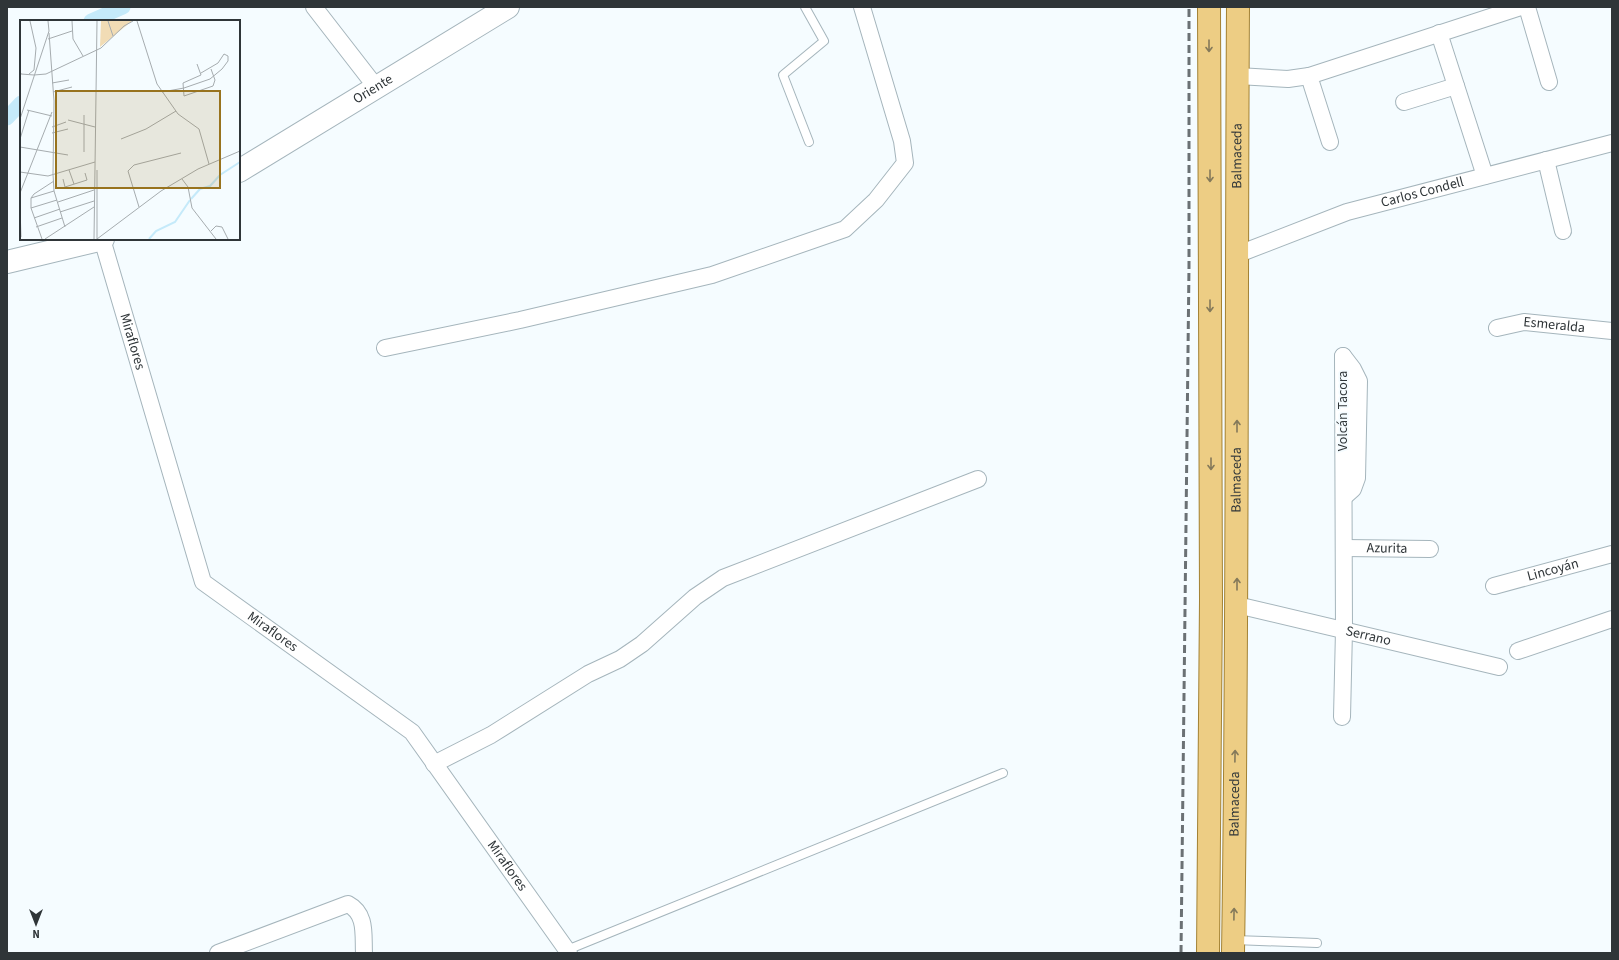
<svg xmlns="http://www.w3.org/2000/svg" width="1619" height="960" viewBox="0 0 1619 960" font-family="'Source Sans 3',sans-serif">
<rect width="100%" height="100%" fill="#f5fcff"/>
<g fill="none" stroke-linecap="round" stroke-linejoin="round">
<g stroke="#c5eafa" stroke-width="15">
<path d="M91,21L123,7"/>
<path d="M7,118L21,103"/>
</g>
<g stroke="#a5b5bc" stroke-width="10">
<g id="lane">
<path d="M805,7L824,41L783,75L809,142"/>
<path d="M1234,940L1317,943"/>
<path d="M567,950L1003,773"/>
</g>
</g>
<g stroke="#a5b5bc" stroke-width="18">
<g id="street">
<path d="M314,7L376,87"/>
<path d="M1527,7L1549,82"/>
<path d="M1439,33L1485,176"/>
<path d="M1238,76L1288,79L1309,76"/>
<path d="M1404,102L1456,86"/>
<path d="M1330,142L1309,76L1521,7"/>
<path d="M1546,160L1563,231"/>
<path id="s1" d="M102,239L203,582L412,732L569,953"/>
<path id="s2" d="M1236,255L1347,212L1612,143"/>
<path id="s3" d="M1497,328L1524,322L1612,331"/>
<path d="M385,348L520,320L712,275L845,229L876,200L905,163L902,141L862,7"/>
<path d="M1343,356L1353,369L1359,381L1357,478L1353,489L1344,497"/>
<path id="s4" d="M1344,548L1430,549"/>
<path id="s5" d="M1494,586L1612,554"/>
<path id="s6" d="M1237,605L1499,667"/>
<path d="M1518,651L1612,619"/>
<path d="M1342,717L1344,630L1343,356"/>
<path d="M434,764L491,735L588,674L620,659L642,644L695,597L723,578L978,479"/>
<path d="M218,953L348,904C367,914 363,935 364,953"/>
</g>
</g>
<g stroke="#a5b5bc" stroke-width="24">
<g id="secondary">
<path id="s7" d="M239,171L508,7"/>
<path d="M7,262L103,239"/>
</g>
</g>
<g stroke="#a38234" stroke-width="24">
<g id="primary">
<path d="M1208,953L1211,599L1209,7"/>
<path id="s8" d="M1233,953C1238,638 1236,322 1238,7"/>
</g>
</g>
<use href="#lane" stroke="#fff" stroke-width="8"/>
<use href="#street" stroke="#fff" stroke-width="16"/>
<use href="#secondary" stroke="#fff" stroke-width="22"/>
<use href="#primary" stroke="#edcd84" stroke-width="22"/>
<path stroke="#6b7174" stroke-width="3" stroke-dasharray="8 4" stroke-linecap="butt" d="M1181,953L1189,266V7"/>
</g>
<defs><path id="oneway-shaft" d="M-6 0H5M1.5-3L5.5 0L1.5 3" fill="none" stroke-width="1.6" stroke-linecap="round" stroke-linejoin="round"/></defs>
<g stroke="#84795a">
<use href="#oneway-shaft" transform="translate(1209 46) rotate(90)"/>
<use href="#oneway-shaft" transform="translate(1210 176) rotate(90)"/>
<use href="#oneway-shaft" transform="translate(1210 306) rotate(90)"/>
<use href="#oneway-shaft" transform="translate(1237 426) rotate(-90)"/>
<use href="#oneway-shaft" transform="translate(1211 464) rotate(90)"/>
<use href="#oneway-shaft" transform="translate(1237 584) rotate(-90)"/>
<use href="#oneway-shaft" transform="translate(1235 756) rotate(-89)"/>
<use href="#oneway-shaft" transform="translate(1234 914) rotate(-89)"/>
</g>
<g text-anchor="middle" dominant-baseline="central" stroke-width="3.5" stroke-linejoin="round" paint-order="stroke">
<g font-size="14" fill="#2f3538" stroke="#f5fcff">
<text stroke="none"><textPath href="#s7" startOffset="157">Oriente</textPath></text>
<text stroke="none"><textPath href="#s8" startOffset="797">Balmaceda</textPath></text>
<text stroke="none"><textPath href="#s2" startOffset="197">Carlos Condell</textPath></text>
<text stroke="none"><textPath href="#s3" startOffset="58">Esmeralda</textPath></text>
<text stroke="none"><textPath href="#s1" startOffset="107">Miraflores</textPath></text>
<text transform="translate(1343 411) rotate(-90)">Volcán Tacora</text>
<text stroke="none"><textPath href="#s8" startOffset="473">Balmaceda</textPath></text>
<text stroke="none"><textPath href="#s4" startOffset="43">Azurita</textPath></text>
<text stroke="none"><textPath href="#s5" startOffset="61">Lincoyán</textPath></text>
<text stroke="none"><textPath href="#s1" startOffset="443">Miraflores</textPath></text>
<text stroke="none"><textPath href="#s6" startOffset="135">Serrano</textPath></text>
<text stroke="none"><textPath href="#s8" startOffset="149">Balmaceda</textPath></text>
<text stroke="none"><textPath href="#s1" startOffset="779">Miraflores</textPath></text>
</g>
</g>
<g transform="translate(20 20)">
<rect width="220" height="220" fill="#f5fcff"/>
<path d="M81,1H112L80,27Z" fill="#f1dcb5"/>
<path fill="none" stroke="#c5eafa" stroke-width="2" d="M171,179L180,169L190,166L200,155L220,142M129,219L136,211L155,202L170,180"/>
<path fill="none" stroke="#a6acaf" stroke-width="1" d="M52,1L53,19L63,36M88,1L93,16M117,1L137,64L158,94L179,109L189,144M29,13L34,81L33,154L34,171L45,207M28,19L52,11M177,44L181,55L163,63L164,76L193,66L195,60L191,49M0,51L1,54L14,55M9,54L14,50L16,28L10,1M14,55L26,54L81,28L104,6L113,1M32,63L49,60M33,72L52,67M142,72L164,68L190,59L202,49L208,41V36L204,34L198,43L181,53M7,90L32,96M0,99L29,11L28,1M48,100L75,107M32,107L46,102M32,113L48,109M0,119L9,90M101,119L126,109L156,91M0,127L48,135M64,132V95M49,150L54,164M77,150V219M0,152L28,156L75,142M43,159L45,167L67,160L65,153M162,159L168,167L172,188L196,219M0,173L32,92M11,178L34,171M38,182L74,170M119,187L108,151L114,145L161,133M0,188L1,217M11,188L37,180M40,192L74,181M14,198L40,189M16,207L42,198M191,211L196,206L202,207L208,219M22,219L11,188V178L14,174L34,161M25,219L74,187M74,219L77,1M77,219L141,171L178,149L220,131"/>
<path fill="#98731e" fill-opacity="0.15" stroke="#98731e" stroke-width="2" d="M36,71H200V168H36Z"/>
<rect width="220" height="220" fill="none" stroke="#2f3538" stroke-width="2"/>
</g>
<rect width="1619" height="960" fill="none" stroke="#2f3538" stroke-width="16"/>
<g transform="translate(36 924) rotate(180)" stroke="#f5fcff" stroke-width="3" paint-order="stroke">
<path d="M0-3L7 15L0 10L-7 15Z" fill="#2f3538"/>
<text y="-6" font-size="11" font-weight="bold" text-anchor="middle" fill="#2f3538">N</text>
</g>
</svg>
